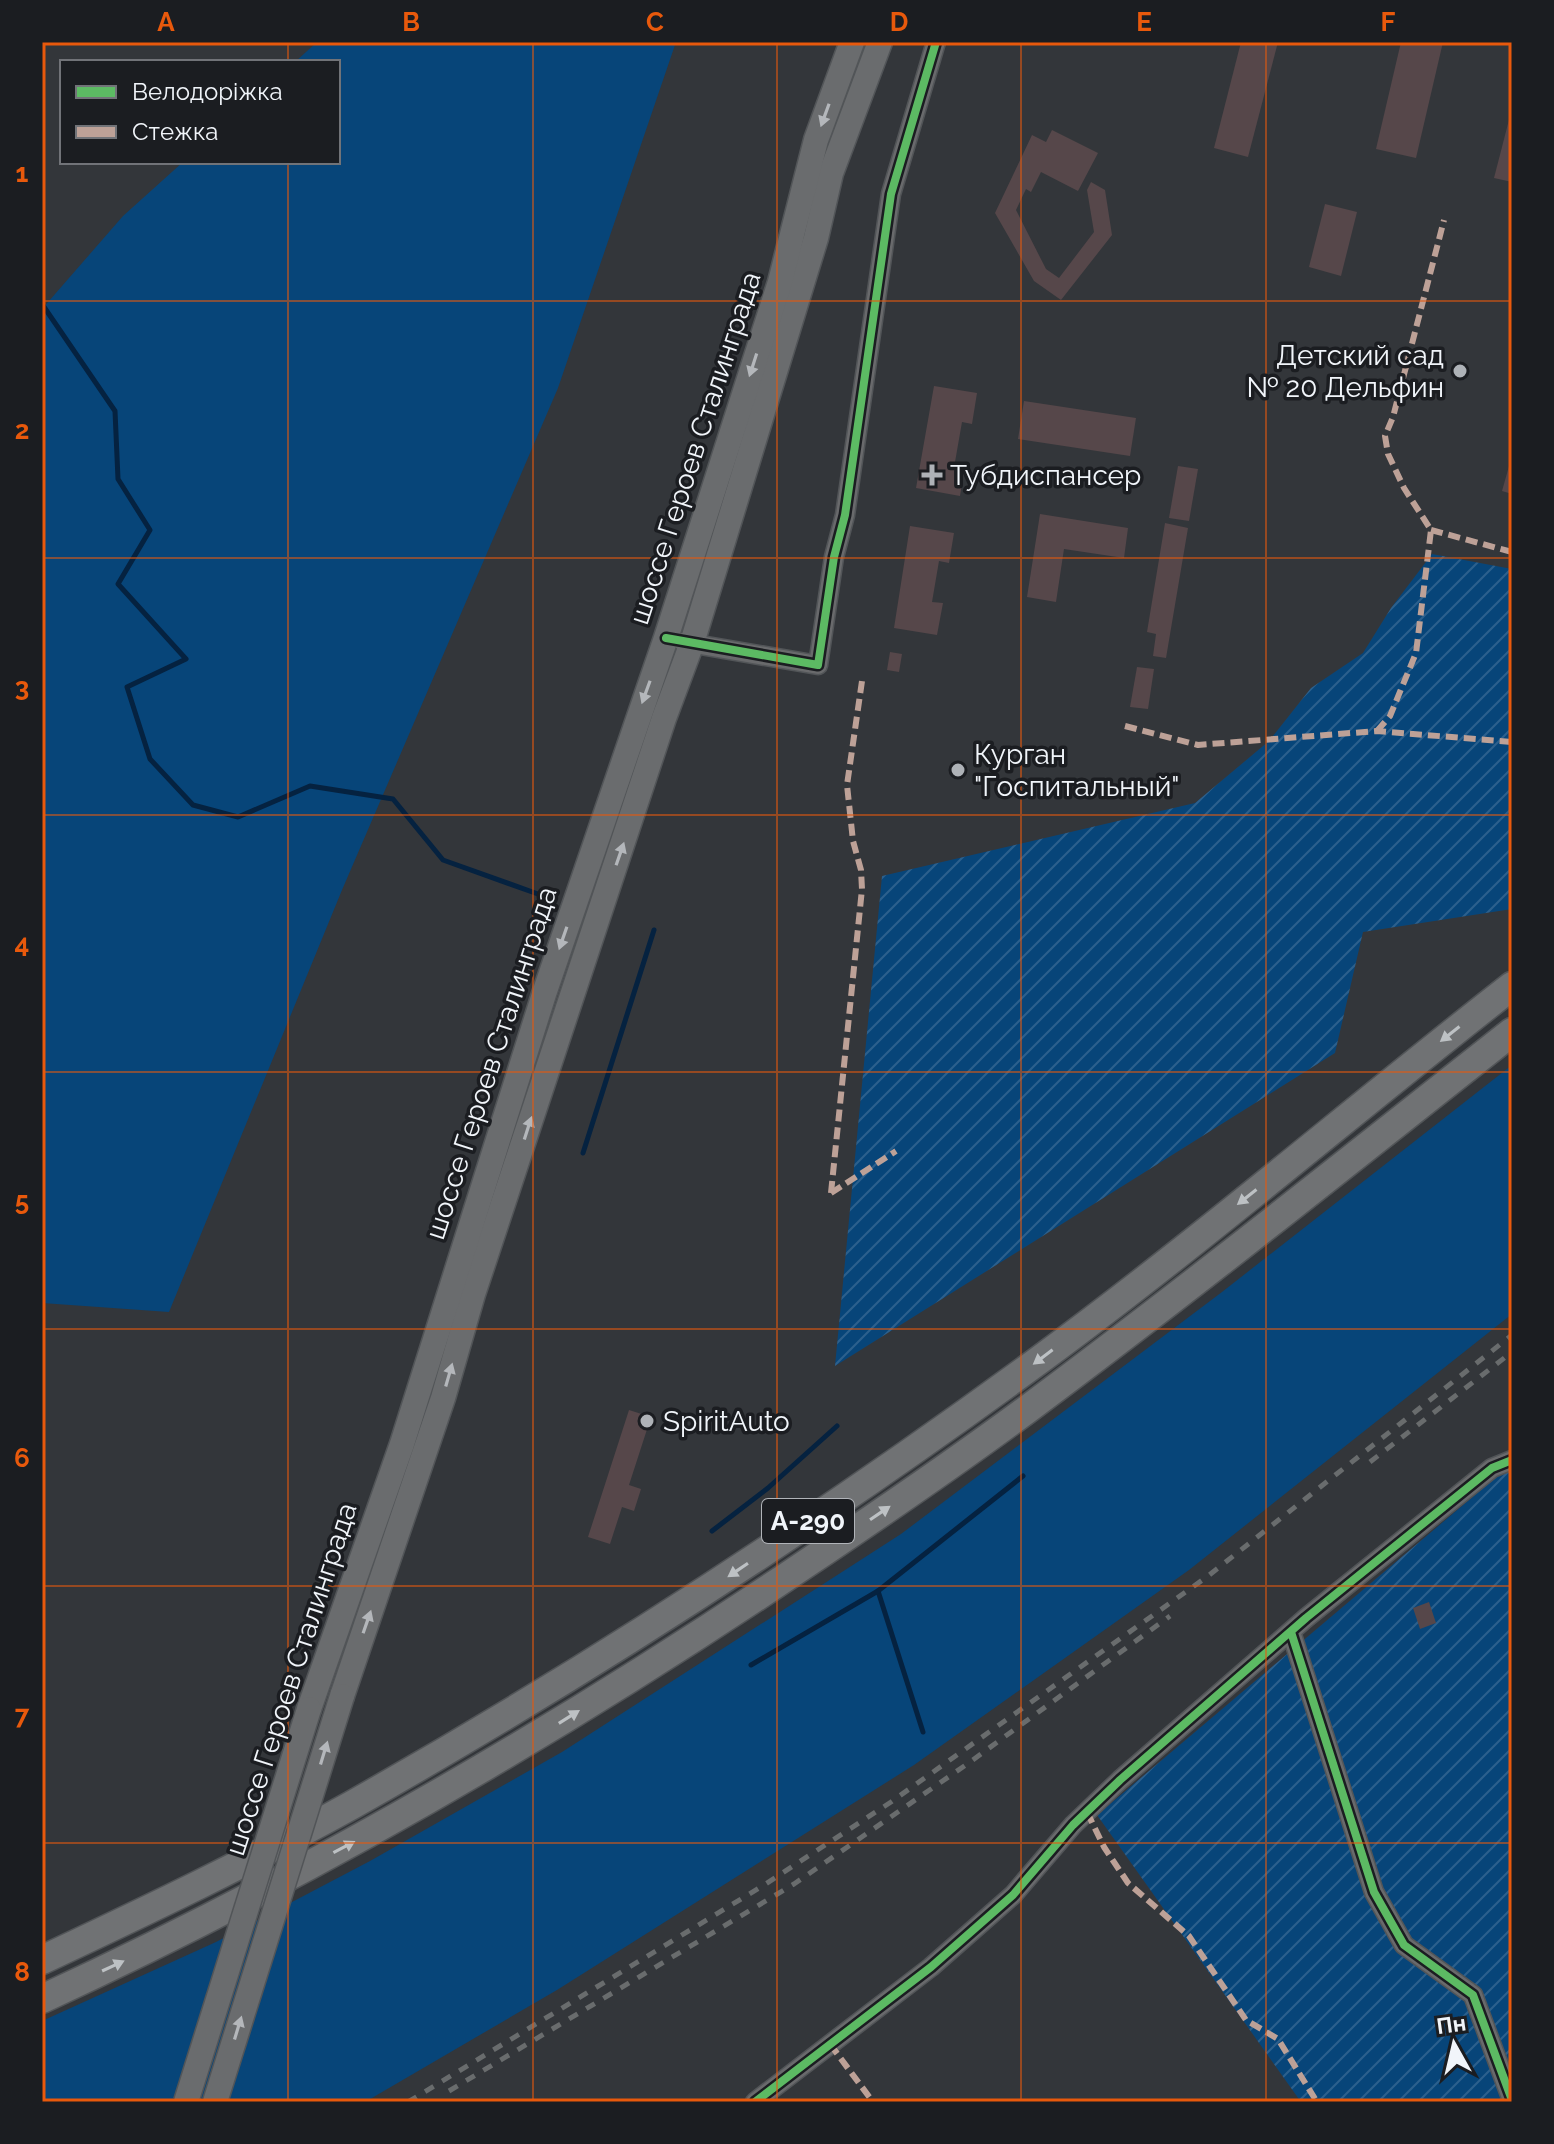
<svg xmlns="http://www.w3.org/2000/svg" width="1554" height="2144" viewBox="0 0 1554 2144" font-family="Raleway,sans-serif">
<defs>
<pattern id="garden-furrows" width="10" height="10" patternUnits="userSpaceOnUse" patternTransform="scale(2)"><rect width="10" height="10" fill="#074579"/><path d="M-1 1l2-2M0 10L10 0M9 11l2-2" fill="none" stroke="#2c608d"/></pattern>
</defs>
<rect width="100%" height="100%" fill="#33363a"/>
<g fill="#074579">
<path d="M317,42H676L558,388L342,890L169,1312L42,1303V309L123,216L183,162H338V62H295Z"/>
<path d="M1512,1065V1314L1189,1570L914,1765L557,1990L365,2102H42V2021L216,1942L370,1861L562,1752L901,1534L1222,1292Z"/>
</g>
<g fill="url(#garden-furrows)">
<path d="M1432,554L1512,569V909L1363,932L1335,1053L835,1366L882,876L1195,803L1269,741L1311,688L1363,653L1391,608Z"/>
<path d="M1512,1470V2102H1301L1097,1815L1495,1478Z"/>
</g>
<g fill="none" stroke-linecap="round" stroke-linejoin="round">
<g stroke="#052240" stroke-width="5">
<path d="M42,304L115,411L118,479L150,530L118,584L186,659L127,687L150,759L193,805L238,817L310,786L393,799L443,860L538,894"/>
<path d="M583,1153L654,930"/>
<path d="M712,1531L768,1488L837,1426"/>
<path d="M878,1591L923,1732"/>
<path d="M751,1665L878,1591L1023,1476"/>
</g>
</g>
<g fill="#56474a">
<path d="M1241,42H1278L1248,157L1214,148Z"/>
<path d="M1401,42H1443L1416,158L1376,149Z"/>
<path d="M1511,112H1512V182L1494,178Z"/>
<path d="M1052,130L1098,153L1078,191L1041,172L1031,192L1026,189L1016,210L1046,269L1059,278L1094,232L1087,190L1091,182L1105,190L1112,235L1061,300L1034,281L995,213L1032,135L1046,142Z"/>
<path d="M1325,204L1357,212L1341,276L1309,267Z"/>
<path d="M934,386L977,393L972,424L962,422L955,462L965,464L960,496L916,488Z"/>
<path d="M1024,401L1136,418L1130,456L1018,439Z"/>
<path d="M1511,459H1512V494L1502,491Z"/>
<path d="M1178,466L1198,469L1189,521L1169,518Z"/>
<path d="M1040,514L1128,528L1124,558L1064,549L1056,602L1027,597Z"/>
<path d="M1165,523L1188,528L1166,658L1153,656L1156,634L1147,632Z"/>
<path d="M910,526L954,533L949,563L939,561L932,602L943,603L937,635L894,628Z"/>
<path d="M890,652L902,654L899,672L887,670Z"/>
<path d="M1137,667L1154,669L1148,709L1130,707Z"/>
<path d="M629,1410L651,1417L629,1485L641,1489L634,1511L622,1507L610,1544L588,1537Z"/>
<path d="M1429,1602L1436,1623L1420,1629L1413,1608Z"/>
</g>
<g fill="none" stroke-linecap="round" stroke-linejoin="round">
<g stroke="#525558" stroke-width="21">
<g id="minor">
<path d="M683,642L818,665L834,557L845,515L891,194L936,42"/>
<path d="M1291,1632L1374,1892L1404,1945L1473,1995L1512,2100"/>
<path d="M755,2102L931,1967L1013,1895L1073,1825L1120,1780L1306,1618L1492,1468L1512,1460"/>
</g>
</g>
<g stroke="#525558" stroke-width="27">
<g id="secondary">
<path d="M342,1696L443,1398L473,1294L664,718L692,643L816,238L831,173L880,42"/>
<path d="M309,1709L402,1444L545,991L666,638L780,282L816,140L852,42"/>
</g>
</g>
<g stroke="#525558" stroke-width="31">
<g id="trunk">
<path d="M42,1960C146,1911 251,1861 352,1805C589,1671 818,1522 1038,1361C1200,1242 1353,1110 1512,986"/>
<path d="M42,1999C308,1876 561,1729 804,1565C880,1514 956,1462 1029,1408C1193,1286 1352,1158 1512,1032"/>
</g>
</g>
<use href="#minor" stroke="#696a6c" stroke-width="18"/>
<use href="#secondary" stroke="#6a6c6e" stroke-width="24"/>
<use href="#trunk" stroke="#707274" stroke-width="28"/>
<g stroke="#696c6d" stroke-width="5" stroke-dasharray="10 10" stroke-linecap="butt">
<path d="M1370,1462L1512,1352"/>
<path d="M449,2091L794,1884L970,1762L1170,1616"/>
<path d="M408,2102L764,1885L891,1802L1208,1576L1512,1335"/>
</g>
<g stroke="#525558" stroke-width="27" stroke-linecap="butt">
<g id="secondary-bridge">
<path d="M186,2102L309,1709"/>
<path d="M215,2102L342,1696"/>
</g>
</g>
<use href="#secondary-bridge" stroke="#6a6c6e" stroke-width="24"/>
<g stroke="#bda197" stroke-width="6" stroke-dasharray="12 6" stroke-linecap="butt">
<path d="M1431,530L1512,552"/>
<path d="M1125,726L1198,745L1377,731L1512,742"/>
<path d="M1377,731L1390,716L1416,653L1431,530L1404,488L1388,454L1385,436L1393,417L1444,220"/>
<path d="M831,1193L862,889L861,870L853,841L847,785L862,681"/>
<path d="M831,1193L896,1151"/>
<path d="M1087,1812L1104,1847L1128,1883L1189,1936L1246,2020L1278,2039L1317,2102"/>
<path d="M830,2044L873,2102"/>
</g>
<g stroke="#1b1d21" stroke-width="13">
<g id="cycleway">
<path d="M666,638L818,665L834,557L845,515L891,194L936,42"/>
<path d="M1291,1632L1374,1892L1404,1945L1473,1995L1512,2100"/>
<path d="M755,2102L931,1967L1013,1895L1073,1825L1120,1780L1306,1618L1492,1468L1512,1460"/>
</g>
</g>
<use href="#cycleway" stroke="#5cba63" stroke-width="8"/>
</g>
<defs><path id="oneway-solid" d="M-6-.8H1V-3.2L6.5 0L1 3.2V.8H-6Z" transform="scale(2)"/></defs>
<g fill="#b4b7bb">
<use href="#oneway-solid" transform="translate(825 115) rotate(110)"/>
<use href="#oneway-solid" transform="translate(753 365) rotate(108)"/>
<use href="#oneway-solid" transform="translate(646 692) rotate(110)"/>
<use href="#oneway-solid" transform="translate(620 854) rotate(-71)"/>
<use href="#oneway-solid" transform="translate(563 938) rotate(109)"/>
<use href="#oneway-solid" transform="translate(528 1128) rotate(-72)"/>
<use href="#oneway-solid" transform="translate(449 1375) rotate(-74)"/>
<use href="#oneway-solid" transform="translate(367 1622) rotate(-71)"/>
<use href="#oneway-solid" transform="translate(324 1753) rotate(-73)"/>
<use href="#oneway-solid" transform="translate(238 2028) rotate(-73)"/>
</g>
<g fill="#bdc1c4">
<use href="#oneway-solid" transform="translate(1450 1034) rotate(142)"/>
<use href="#oneway-solid" transform="translate(1247 1197) rotate(142)"/>
<use href="#oneway-solid" transform="translate(1043 1357) rotate(143)"/>
<use href="#oneway-solid" transform="translate(880 1513) rotate(-34)"/>
<use href="#oneway-solid" transform="translate(738 1570) rotate(146)"/>
<use href="#oneway-solid" transform="translate(569 1717) rotate(-32)"/>
<use href="#oneway-solid" transform="translate(344 1847) rotate(-28)"/>
<use href="#oneway-solid" transform="translate(113 1966) rotate(-25)"/>
</g>
<path fill="none" stroke="#e8590c" stroke-width="2" stroke-opacity="0.55" d="M288,42V62M533,42V2102M777,42V2102M1021,42V2102M1266,42V2102M288,162V2102M42,301H1512M42,558H1512M42,815H1512M42,1072H1512M42,1329H1512M42,1586H1512M42,1843H1512"/>
<g fill="#aeb2b7" stroke="#1b1d21" stroke-width="3">
<circle cx="1460" cy="371" r="8"/>
<path d="M928 463h8v8h8v8h-8v8h-8v-8h-8v-8h8z"/>
<circle cx="958" cy="770" r="8"/>
<circle cx="647" cy="1421" r="8"/>
</g>
<g text-anchor="middle" dominant-baseline="central" stroke-width="7" stroke-linejoin="round" paint-order="stroke">
<rect fill="#1b1d21" stroke="#b1b4b9" stroke-width="2" x="762" y="1499" width="92" height="44" rx="6"/>
<g font-size="26" font-weight="bold" fill="#f1f5fa">
<text x="808" y="1521">А-290</text>
</g>
<g font-size="28" fill="#f1f5fa" stroke="#1b1d21" text-anchor="start">
<text x="1444" y="355" text-anchor="end">Детский сад<tspan x="1444" dy="32">№ 20 Дельфин</tspan></text>
<text x="950" y="475">Тубдиспансер</text>
<text x="974" y="754">Курган<tspan x="974" dy="32">"Госпитальный"</tspan></text>
<text x="663" y="1421">SpiritAuto</text>
</g>
<g font-size="28" fill="#f1f5fa" stroke="#1b1d21">
<text transform="translate(695 448) rotate(-72)">шоссе Героев Сталинграда</text>
<text transform="translate(491 1063) rotate(-72)">шоссе Героев Сталинграда</text>
<text transform="translate(291 1679) rotate(-72)">шоссе Героев Сталинграда</text>
</g>
</g>
<rect width="1554" height="2144" fill="none" stroke="#1b1d21" stroke-width="88"/>
<rect x="60" y="60" width="280" height="104" fill="#1b1d21" stroke="#717378" stroke-width="2"/>
<rect x="76" y="86" width="40" height="12" fill="#5cba63" stroke="#717378" stroke-width="2"/>
<text x="132" y="100" font-size="24" fill="#f1f5fa">Велодоріжка</text>
<rect x="76" y="126" width="40" height="12" fill="#bda197" stroke="#717378" stroke-width="2"/>
<text x="132" y="140" font-size="24" fill="#f1f5fa">Стежка</text>
<g transform="translate(1454 2044) rotate(352)" stroke="#1b1d21" stroke-width="6" paint-order="stroke">
<path d="M0-6L14 30L0 20L-14 30Z" fill="#f1f5fa"/>
<text y="-12" font-size="22" font-weight="bold" text-anchor="middle" fill="#f1f5fa">Пн</text>
</g>
<rect x="44" y="44" width="1466" height="2056" fill="none" stroke="#e8590c" stroke-width="3"/>
<g font-size="26" text-anchor="middle" font-weight="bold" fill="#e8590c">
<text x="166" y="31">A</text>
<text x="411" y="31">B</text>
<text x="655" y="31">C</text>
<text x="899" y="31">D</text>
<text x="1144" y="31">E</text>
<text x="1388" y="31">F</text>
<text x="22" y="182">1</text>
<text x="22" y="439">2</text>
<text x="22" y="696">3</text>
<text x="22" y="953">4</text>
<text x="22" y="1210">5</text>
<text x="22" y="1467">6</text>
<text x="22" y="1724">7</text>
<text x="22" y="1981">8</text>
</g>
</svg>
